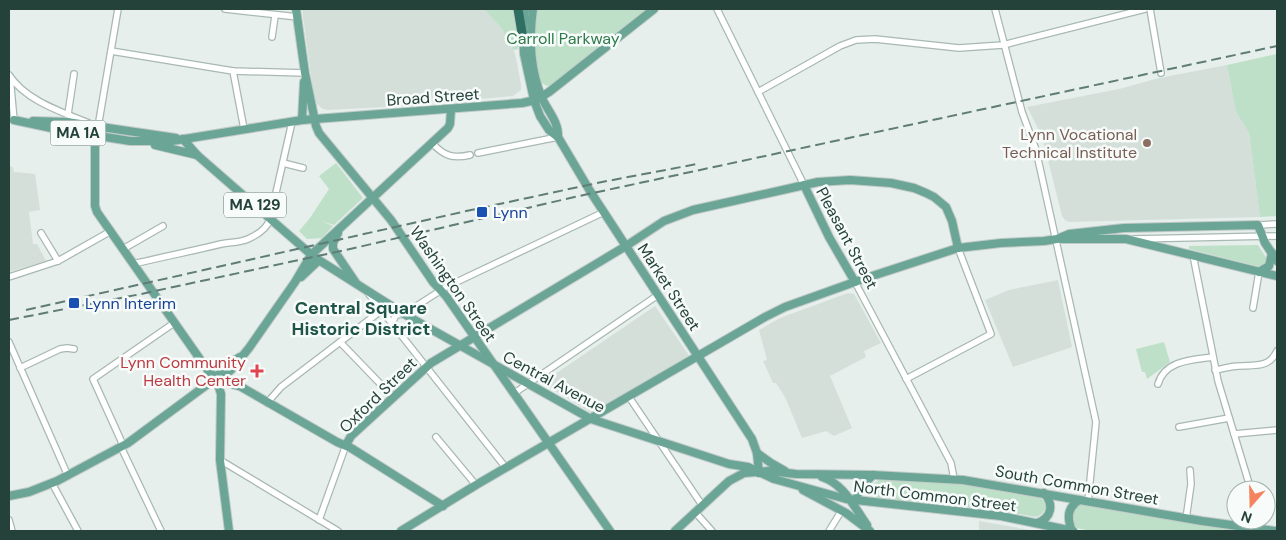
<svg xmlns="http://www.w3.org/2000/svg" width="1286" height="540" viewBox="0 0 1286 540" font-family="'DM Sans',sans-serif">
<rect width="100%" height="100%" fill="#e6efeb"/>
<g fill="#d4dfda">
<path d="M302,9H484L502,29L512,44L516,58L521,85V90L513,96L448,102L444,100L427,101L421,105L328,110L323,109L317,104L314,98Z"/>
<path d="M1227,65L1236,112L1249,133L1260,217L1069,222L1065,220L1062,216L1042,136L1027,107L1119,89L1159,78Z"/>
<path d="M9,166L13,167L14,172L35,174L40,210L29,212L33,244H37L46,261L9,272Z"/>
<path d="M1058,280L1072,347L1013,367L985,300L1009,290Z"/>
<path d="M848,293L854,294L881,343L864,351L866,357L830,376L852,428L834,436L826,431L802,438L785,397L776,383H773L763,361L767,360L759,330L780,318Z"/>
<path d="M655,306L690,357L593,414L542,383Z"/>
<path d="M979,521L1008,526L1036,531H979Z"/>
</g>
<g fill="#bfe0c8">
<path d="M484,9H515L518,49L514,50L502,29Z"/>
<path d="M537,9H648L551,85L547,86L540,82C535,57 533,34 537,9Z"/>
<path d="M1277,54V216L1260,217L1249,133L1236,112L1227,65Z"/>
<path d="M336,163L363,198L334,225L321,221L333,226L322,238L307,239L299,231L310,218L329,189L319,176Z"/>
<path d="M1258,245L1267,259V263L1261,267L1189,249V246Z"/>
<path d="M1164,342L1170,362L1147,379L1145,372H1142L1136,349Z"/>
<path d="M879,480L956,483L1037,496L1043,500L1046,507L1042,514L1036,517L990,509L876,498L871,489L874,483Z"/>
<path d="M1082,504L1245,531H1090L1077,528L1071,522L1073,510L1078,505Z"/>
</g>
<g fill="none" stroke-linecap="round" stroke-linejoin="round">
<g stroke="#a8b8b2" stroke-width="8">
<g id="minor">
<path d="M225,9L298,17"/>
<path d="M717,9L804,185"/>
<path d="M995,9L1022,112L1036,150L1096,422L1088,501"/>
<path d="M1150,9L1161,73"/>
<path d="M272,37L275,16"/>
<path d="M111,51L233,71L305,73"/>
<path d="M233,71L244,129"/>
<path d="M9,75C27,103 69,114 98,127L118,9"/>
<path d="M10,77L14,120"/>
<path d="M758,92L840,46L856,40L875,39L959,48L1003,45L1145,9"/>
<path d="M68,114L74,74"/>
<path d="M432,143C444,156 453,159 470,155"/>
<path d="M478,153L558,137"/>
<path d="M283,163L303,168"/>
<path d="M1258,225L1277,224"/>
<path d="M41,233L58,261"/>
<path d="M1133,239L1277,236"/>
<path d="M123,249L163,226"/>
<path d="M1193,255L1218,381L1251,490"/>
<path d="M133,264C163,257 192,251 221,244C230,242 239,243 248,239C257,235 267,229 270,219L292,122"/>
<path d="M9,277L58,261L111,231"/>
<path d="M855,282L951,463L954,479"/>
<path d="M368,293L506,468"/>
<path d="M1253,308L1259,272"/>
<path d="M392,323L396,315L404,314L446,287L604,212"/>
<path d="M9,342L68,476"/>
<path d="M340,342L393,397"/>
<path d="M20,368L60,349L67,348L74,349"/>
<path d="M1215,370C1223,369 1231,366 1239,366C1255,365 1269,368 1277,351"/>
<path d="M906,379L991,334L958,248"/>
<path d="M1158,384C1165,360 1192,360 1213,357"/>
<path d="M513,394L658,295"/>
<path d="M629,397L702,505"/>
<path d="M267,403L281,387L382,310"/>
<path d="M1179,427L1229,418"/>
<path d="M1234,434L1277,430"/>
<path d="M436,437L476,485"/>
<path d="M123,445L93,379L174,323"/>
<path d="M121,447L161,531"/>
<path d="M220,460L338,531"/>
<path d="M52,483L78,531"/>
<path d="M695,512L712,531"/>
<path d="M1186,519L1191,484L1190,470"/>
<path d="M9,520L12,531"/>
<path d="M319,520L346,445"/>
<path d="M1260,520L1262,529"/>
<path d="M829,531L842,510"/>
</g>
</g>
<g stroke="#c2cac8" stroke-width="10">
<g id="major">
<path d="M296,9L305,73L316,126L319,133L391,220L433,282L446,296L610,531"/>
<path d="M525,9L523,33L524,54L534,100L540,116L549,130L558,137L590,191L752,439L757,453L759,473"/>
<path d="M533,9C529,38 530,70 542,98C547,110 559,122 558,137"/>
<path d="M14,120L56,129L130,141H172L302,120L522,103L536,100L549,92L654,9"/>
<path d="M302,120L304,82"/>
<path d="M33,121L67,122L176,138"/>
<path d="M98,127L95,147V206L97,212L209,372L223,382L239,386"/>
<path d="M183,139L197,155L314,257L404,314L591,419L729,464L748,467L774,479L846,499L1001,516L1073,531"/>
<path d="M155,145L197,155"/>
<path d="M804,185L829,237L855,282"/>
<path d="M338,233L333,243V249L356,283"/>
<path d="M1061,239H1126L1277,276"/>
<path d="M1259,272L1269,266L1272,253"/>
<path d="M301,277L318,261"/>
<path d="M216,378L223,376L231,370L249,348L295,282L311,255L448,128L450,124L451,109"/>
<path d="M216,378L221,394L220,460L229,531"/>
<path d="M236,384L337,442L351,448L443,506"/>
<path d="M346,445L351,436L431,363L626,246L664,221L693,210L818,182L850,180L891,183L914,188L926,193L934,197L946,207L952,221L958,248"/>
<path d="M757,453L771,463L785,471"/>
<path d="M822,477C844,484 854,507 867,525"/>
<path d="M803,490L846,513L870,531"/>
<path d="M9,496L29,492L57,481L128,443L216,378L224,367L240,357"/>
<path d="M854,504L861,487L873,475"/>
<path d="M1037,523C1052,518 1054,504 1044,493"/>
<path d="M401,531L476,485L765,317L785,307L863,279L958,248L1001,243L1044,241L1057,239L1069,234L1124,228L1258,225L1265,243L1277,261"/>
<path d="M675,531L729,481L744,473L769,471L796,474L873,475L963,480L1202,521L1275,531"/>
<path d="M1072,531C1067,518 1067,508 1079,500"/>
</g>
</g>
<g stroke="#c2cac8" stroke-width="11">
<path id="highway" d="M518,9L523,39"/>
</g>
<use href="#minor" stroke="#fff" stroke-width="5.5"/>
<use href="#major" stroke="#6aa596" stroke-width="8"/>
<use href="#highway" stroke="#2f6f62" stroke-width="9"/>
<g stroke="#5f7d75" stroke-width="2" stroke-dasharray="10 5" stroke-linecap="butt">
<path d="M26,310L462,212L602,182L697,164"/>
<path d="M9,320L141,294L350,249L579,196L1277,46"/>
</g>
</g>
<circle fill="#8d6e63" stroke="#f7fbf9" stroke-width="2" cx="1147" cy="143" r="5"/>
<g fill="#1a4fb4" stroke="#f7fbf9" stroke-width="2">
<rect x="476" y="206" width="12" height="12" rx="2.5"/>
<rect x="68" y="297" width="12" height="12" rx="2.5"/>
</g>
<path fill="#e0444e" stroke="#f7fbf9" stroke-width="2" d="M254.5 363.5h5v5h5v5h-5v5h-5v-5h-5v-5h5z"/>
<g text-anchor="middle" dominant-baseline="central" stroke-width="5" stroke-linejoin="round" paint-order="stroke">
<g fill="#f7fbf9" stroke="#637a73" stroke-width="1">
<rect x="50.5" y="120.5" width="55" height="25" rx="4"/>
<rect x="224" y="192.5" width="62" height="25" rx="4"/>
</g>
<g font-size="15" font-weight="bold" fill="#24423a">
<text x="78" y="133">MA 1A</text>
<text x="255" y="205">MA 129</text>
</g>
<g font-size="16" fill="#2d7a4b" stroke="#f7fbf9">
<text x="563" y="38">Carroll Parkway</text>
</g>
<g font-size="16" fill="#24423a" stroke="#f7fbf9">
<text transform="translate(433 97) rotate(-4)">Broad Street</text>
<text transform="translate(847 238) rotate(62)">Pleasant Street</text>
<text transform="translate(453 284) rotate(55)">Washington Street</text>
<text transform="translate(669 287) rotate(57)">Market Street</text>
<text transform="translate(554 382) rotate(28)">Central Avenue</text>
<text transform="translate(378 395) rotate(-44)">Oxford Street</text>
<text transform="translate(1077 485) rotate(10)">South Common Street</text>
<text transform="translate(935 496) rotate(7)">North Common Street</text>
</g>
<g font-size="16" fill="#785e54" stroke="#f7fbf9" text-anchor="end">
<text x="1137" y="134">Lynn Vocational<tspan x="1137" dy="18">Technical Institute</tspan></text>
</g>
<g font-size="16" fill="#164399" stroke="#f7fbf9" text-anchor="start">
<text x="493" y="212">Lynn</text>
<text x="85" y="303">Lynn Interim</text>
</g>
<g font-size="16" fill="#be3a42" stroke="#f7fbf9" text-anchor="end">
<text x="246" y="362">Lynn Community<tspan x="246" dy="18">Health Center</tspan></text>
</g>
<g font-size="18" font-weight="bold" fill="#1f5548" stroke="#f7fbf9">
<text x="361" y="308">Central Square<tspan x="361" dy="21">Historic District</tspan></text>
</g>
</g>
<rect width="1286" height="540" fill="none" stroke="#24423a" stroke-width="20"/>
<g transform="translate(1251 505) rotate(200)"><circle r="24" fill="#f7fbf9" stroke="#a3b1ad"/>
<path d="M0-4L9 19L0 12L-9 19Z" fill="#f4845f"/>
<text y="-8" font-size="14" font-weight="bold" text-anchor="middle" fill="#24423a">N</text>
</g>
</svg>
